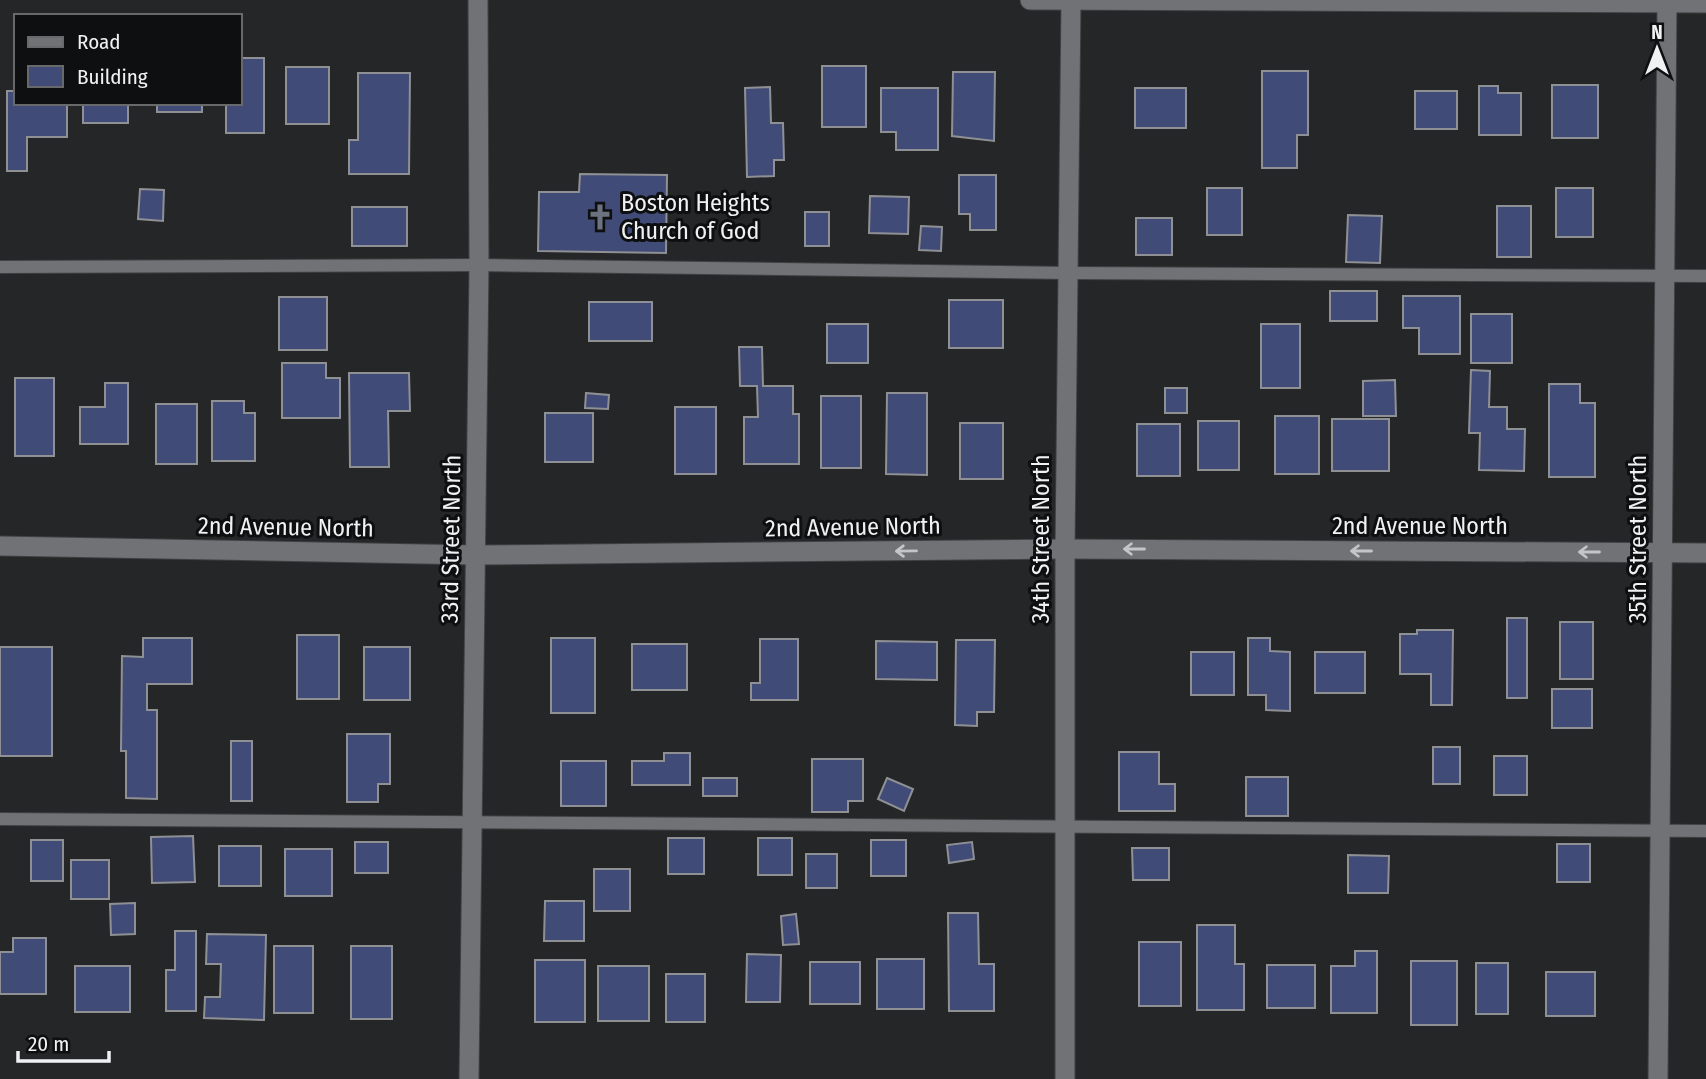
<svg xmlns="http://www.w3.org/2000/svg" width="1706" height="1079" viewBox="0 0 1706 1079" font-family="'Fira Sans Condensed',sans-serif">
<rect width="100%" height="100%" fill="#252628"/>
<g fill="#404b77" stroke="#8f9094" stroke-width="2">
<path d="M240,58H264V133H226V103H240Z"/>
<rect x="822" y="66" width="44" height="61"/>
<rect x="286" y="67" width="43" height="57"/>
<path d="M1262,71H1308V135H1297V168H1262Z"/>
<path d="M953,72H995L994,141L952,136Z"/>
<path d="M358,73H410L409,174H349V140H358Z"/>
<rect x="1552" y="85" width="46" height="53"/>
<path d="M1479,86H1498V93H1521V135H1479Z"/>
<path d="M770,87L771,123H783L784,160H774V176L747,177L745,88Z"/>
<path d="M881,88H938V150H896V132H881Z"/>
<rect x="1135" y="88" width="51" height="40"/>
<path d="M7,91H16V103H67V137H27V171H7Z"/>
<rect x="1415" y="91" width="42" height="38"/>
<rect x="83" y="103" width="45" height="20"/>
<rect x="157" y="103" width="45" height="9"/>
<path d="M580,174L667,175L666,253L538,251L539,192H579Z"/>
<path d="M959,175H996V230H970V214H959Z"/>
<rect x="1207" y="188" width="35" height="47"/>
<rect x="1556" y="188" width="37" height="49"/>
<path d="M140,189L164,190L163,221L138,219Z"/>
<path d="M870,196L909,197L908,234L869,233Z"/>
<rect x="1497" y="206" width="34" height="51"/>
<rect x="352" y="207" width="55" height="39"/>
<rect x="805" y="212" width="24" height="34"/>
<path d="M1348,215L1382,216L1380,263L1346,262Z"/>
<rect x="1136" y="218" width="36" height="37"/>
<path d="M921,226L942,227L941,251L919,250Z"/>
<rect x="1330" y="291" width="47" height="30"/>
<path d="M1403,296H1460V354H1419V328H1403Z"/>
<rect x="279" y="297" width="48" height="53"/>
<rect x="949" y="300" width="54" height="48"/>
<rect x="589" y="302" width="63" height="39"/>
<rect x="1471" y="314" width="41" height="49"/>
<rect x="827" y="324" width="41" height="39"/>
<rect x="1261" y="324" width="39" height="64"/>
<path d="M739,347H762L763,386H793V414H799V464H744V417H758L757,386H740Z"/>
<path d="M282,363H326V378H340V418H282Z"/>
<path d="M1471,370L1490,371L1489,407H1507V429H1525L1524,471L1479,470L1480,433H1469Z"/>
<path d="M349,373H409L410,411H388L389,467H350Z"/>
<rect x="15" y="378" width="39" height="78"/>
<path d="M1395,380L1396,416H1363V381Z"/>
<path d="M105,383H128V444H80V407H105Z"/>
<path d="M1549,384H1580V403H1595V477H1549Z"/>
<rect x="1165" y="388" width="22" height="25"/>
<path d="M586,393L609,395L608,409L585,408Z"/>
<path d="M887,393H927V475L886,474Z"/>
<rect x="821" y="396" width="40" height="72"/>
<path d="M212,401H244V413H255V461H212Z"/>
<rect x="156" y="404" width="41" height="60"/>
<rect x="675" y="407" width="41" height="67"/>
<rect x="545" y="413" width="48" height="49"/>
<rect x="1275" y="416" width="44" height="58"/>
<rect x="1332" y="419" width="57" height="52"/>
<rect x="1198" y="421" width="41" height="49"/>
<rect x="960" y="423" width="43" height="56"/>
<rect x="1137" y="424" width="43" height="52"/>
<rect x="1507" y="618" width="20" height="80"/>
<rect x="1560" y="622" width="33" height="57"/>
<path d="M1417,630H1453L1452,705H1431V674H1400V634H1417Z"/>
<rect x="297" y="635" width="42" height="64"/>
<path d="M143,638H192V684H147V710H157V799L126,798V751H121L122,656L143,657Z"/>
<rect x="551" y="638" width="44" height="75"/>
<path d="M1248,638H1270V651L1290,652V711L1266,710V695H1248Z"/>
<path d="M760,639H798V700H751V683H760Z"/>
<path d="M956,640H995L994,712H977V726L955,725Z"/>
<path d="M876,641L937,642V680L876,679Z"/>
<rect x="632" y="644" width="55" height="46"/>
<rect x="0" y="647" width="52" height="109"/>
<rect x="364" y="647" width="46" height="53"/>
<rect x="1191" y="652" width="43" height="43"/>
<rect x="1315" y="652" width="50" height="41"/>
<rect x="1552" y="689" width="40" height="39"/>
<path d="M347,734H390V784H378V802H347Z"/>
<rect x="231" y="741" width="21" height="60"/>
<rect x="1433" y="747" width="27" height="37"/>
<path d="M1119,752H1159V784H1175V811H1119Z"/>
<path d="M664,753H690V785H632V761H664Z"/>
<rect x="1494" y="756" width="33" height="39"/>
<path d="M812,759H863V801H848V812H812Z"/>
<rect x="561" y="761" width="45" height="45"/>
<rect x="1246" y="777" width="42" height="39"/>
<rect x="703" y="778" width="34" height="18"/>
<path d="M887,778L913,789L904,811L878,799Z"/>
<path d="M193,836L195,882L152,883L151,837Z"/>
<rect x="668" y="838" width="36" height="36"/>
<rect x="758" y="838" width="34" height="37"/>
<rect x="31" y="840" width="32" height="41"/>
<rect x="871" y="840" width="35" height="36"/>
<rect x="355" y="842" width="33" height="31"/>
<path d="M972,842L974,859L949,863L947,845Z"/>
<rect x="1557" y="844" width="33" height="38"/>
<rect x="219" y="846" width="42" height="40"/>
<path d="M1132,848H1169V880H1133Z"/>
<rect x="285" y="849" width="47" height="47"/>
<rect x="806" y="854" width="31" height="34"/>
<path d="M1348,855L1389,856L1388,893H1348Z"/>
<rect x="71" y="860" width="38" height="39"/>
<rect x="594" y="869" width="36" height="42"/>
<path d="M545,901H584V941H544Z"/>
<path d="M135,903V934L111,935L110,904Z"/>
<path d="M948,913H978L979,964H994V1011H949Z"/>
<path d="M796,914L799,944L783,945L781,916Z"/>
<path d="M1197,925H1235V964H1244V1010H1197Z"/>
<path d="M175,931H196V1011H166V970H175Z"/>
<path d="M207,934L266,935L264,1020L204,1018L205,997H220L221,964H206Z"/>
<path d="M13,938H46V994H0V952H13Z"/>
<rect x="1139" y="942" width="42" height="64"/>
<rect x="274" y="946" width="39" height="67"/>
<rect x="351" y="946" width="41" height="73"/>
<path d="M1355,951H1377V1013H1331V966H1355Z"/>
<path d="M747,954L781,955L780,1002H746Z"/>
<rect x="877" y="959" width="47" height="50"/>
<rect x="535" y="960" width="50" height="62"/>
<rect x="1411" y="961" width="46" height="64"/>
<rect x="810" y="962" width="50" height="42"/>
<rect x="1476" y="963" width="32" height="51"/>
<rect x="1267" y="965" width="48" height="43"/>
<rect x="75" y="966" width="55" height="46"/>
<rect x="598" y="966" width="51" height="55"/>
<rect x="1546" y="972" width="49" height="44"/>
<rect x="666" y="974" width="39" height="48"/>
</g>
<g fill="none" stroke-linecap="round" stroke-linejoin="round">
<g stroke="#404143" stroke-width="14">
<g id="service">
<path d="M0,267L479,265L1068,273L1706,276"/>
<path d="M0,819L1706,831"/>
</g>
</g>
<g stroke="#404143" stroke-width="21">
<g id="minor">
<path d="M1030,0L1706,3"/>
<path d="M469,1079L479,265L478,0"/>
<path d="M1065,1079V549L1071,0"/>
<path d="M1658,1079L1667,0"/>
</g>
</g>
<g stroke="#404143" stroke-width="21">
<path id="secondary" d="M0,546L475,555L1065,549L1706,553"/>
</g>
<use href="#service" stroke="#717275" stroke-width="12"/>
<use href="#minor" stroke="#717275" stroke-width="19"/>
<use href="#secondary" stroke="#717275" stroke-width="19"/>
</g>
<defs><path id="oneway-shaft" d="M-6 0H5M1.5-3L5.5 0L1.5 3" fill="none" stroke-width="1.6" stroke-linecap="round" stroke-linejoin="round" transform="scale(1.75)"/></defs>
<g stroke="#c4c5c7">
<use href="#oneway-shaft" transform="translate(1134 549) rotate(-180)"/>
<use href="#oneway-shaft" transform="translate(906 551) rotate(179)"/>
<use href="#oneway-shaft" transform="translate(1361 551) rotate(-180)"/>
<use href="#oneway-shaft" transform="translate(1589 552) rotate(-180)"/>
</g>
<defs>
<g id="church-bare" transform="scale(2.1)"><path d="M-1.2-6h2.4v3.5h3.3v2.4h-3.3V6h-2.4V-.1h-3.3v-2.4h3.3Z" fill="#6b7280" stroke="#0e0f10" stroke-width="2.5" paint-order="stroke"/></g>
</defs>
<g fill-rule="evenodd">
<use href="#church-bare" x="600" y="217"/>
</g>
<g text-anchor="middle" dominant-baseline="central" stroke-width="6" stroke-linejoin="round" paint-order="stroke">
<g font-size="24" fill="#f0f1f3" stroke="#0e0f10" text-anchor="start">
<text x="621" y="203">Boston Heights<tspan x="621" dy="28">Church of God</tspan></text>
</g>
<g font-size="24" fill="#f0f1f3" stroke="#0e0f10">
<text x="1420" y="526">2nd Avenue North</text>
<text transform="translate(286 527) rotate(1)">2nd Avenue North</text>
<text transform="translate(853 527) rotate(-1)">2nd Avenue North</text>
<text transform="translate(451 539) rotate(-89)">33rd Street North</text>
<text transform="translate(1041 539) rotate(-90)">34th Street North</text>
<text transform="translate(1638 539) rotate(-90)">35th Street North</text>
</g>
</g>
<rect x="14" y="14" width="228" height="91" fill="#0e0f10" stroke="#68696b" stroke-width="2"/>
<rect x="28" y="37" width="35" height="10" fill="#717275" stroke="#68696b" stroke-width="2"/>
<text x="77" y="49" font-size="21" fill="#f0f1f3">Road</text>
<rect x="28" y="66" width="35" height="21" fill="#404b77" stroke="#68696b" stroke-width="2"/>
<text x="77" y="84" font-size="21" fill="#f0f1f3">Building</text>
<g transform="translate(1657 49)" stroke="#0e0f10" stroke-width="5" paint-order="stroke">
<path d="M0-5L12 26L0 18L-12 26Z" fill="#f0f1f3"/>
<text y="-10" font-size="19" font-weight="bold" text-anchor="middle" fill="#f0f1f3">N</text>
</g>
<path d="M18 1051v10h91v-10" fill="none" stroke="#f0f1f3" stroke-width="3.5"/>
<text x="28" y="1051" font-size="21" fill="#f0f1f3" stroke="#0e0f10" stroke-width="5" paint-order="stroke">20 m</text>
</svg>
